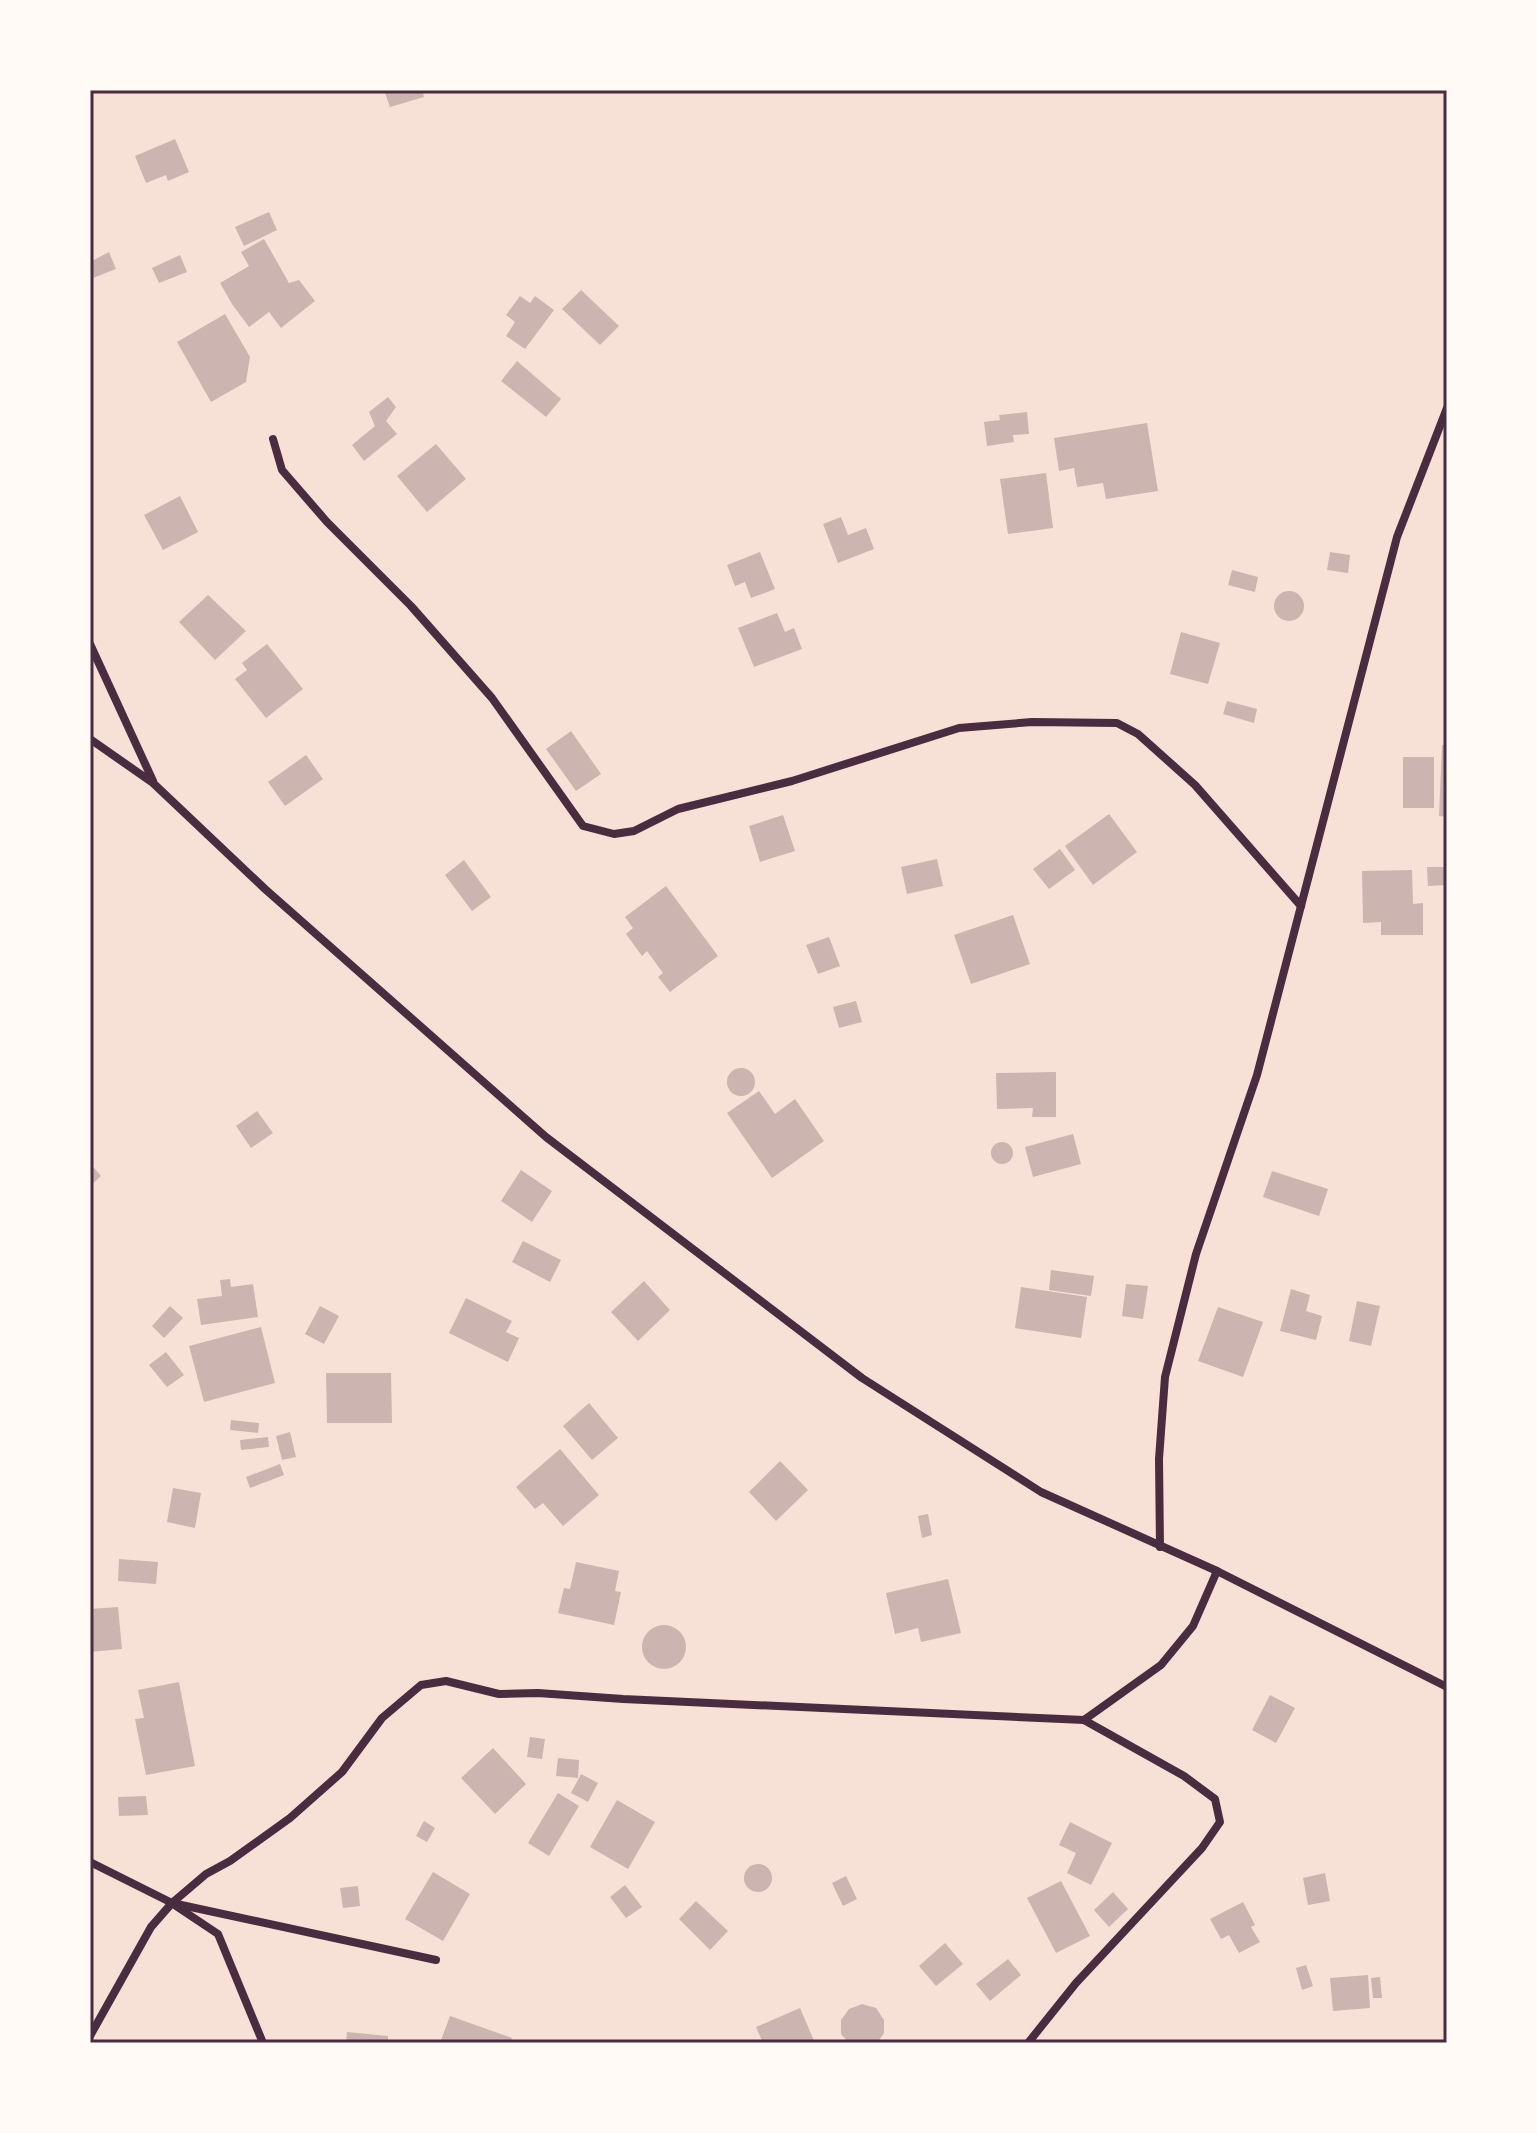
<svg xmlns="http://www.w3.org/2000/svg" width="1537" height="2133" viewBox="0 0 1537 2133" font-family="'Nunito Sans',sans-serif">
<rect width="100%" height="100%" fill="#f7e1d7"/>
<g fill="#ccb4b1">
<path d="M384,90H422L424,97L390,107Z"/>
<path d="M175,139L189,172L168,181L166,175L146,183L135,156Z"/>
<path d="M269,212L277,230L244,246L235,227Z"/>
<path d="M264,239L289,283L299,280L315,301L281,328L269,312L249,327L232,304L220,283L249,266L241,252Z"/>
<path d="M109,252L116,269L93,278L90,262Z"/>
<path d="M180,255L187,272L159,283L152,268Z"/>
<path d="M581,290L619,326L600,345L562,309Z"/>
<path d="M520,296L530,303L535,296L554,310L525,349L506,336L515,322L506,315Z"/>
<path d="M225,314L250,357L246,382L211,402L177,342Z"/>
<path d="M517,361L561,399L546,417L501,381Z"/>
<path d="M388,397L396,407L386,421L397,434L364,461L352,445L375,426L369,412Z"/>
<path d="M1027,412L1029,434L1013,435L1014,442L987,446L984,422L1000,420L999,415Z"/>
<path d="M1147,423L1158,491L1106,499L1103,483L1077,487L1074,468L1059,471L1054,438Z"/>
<path d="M436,444L466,479L427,512L397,476Z"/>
<path d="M1046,473L1053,528L1008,534L1000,479Z"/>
<path d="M180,496L198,532L163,550L144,515Z"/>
<path d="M841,517L848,535L866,528L874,549L838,563L823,524Z"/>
<path d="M760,552L775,589L751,598L745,582L735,586L727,565Z"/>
<path d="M1330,552L1350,555L1348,573L1327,570Z"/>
<path d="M1232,570L1258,577L1255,592L1228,585Z"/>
<circle cx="1289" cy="606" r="15"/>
<path d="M208,595L246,631L215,660L179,622Z"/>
<path d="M777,613L785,632L794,628L802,649L754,667L738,628Z"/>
<path d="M1181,632L1220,643L1208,684L1170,674Z"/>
<path d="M267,644L303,689L266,718L235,679L247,670L242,663Z"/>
<path d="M1227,701L1257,709L1254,723L1223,714Z"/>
<path d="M571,731L601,774L576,791L546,749Z"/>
<path d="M1442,745H1447V817L1439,816Z"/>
<path d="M306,755L323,779L285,806L268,782Z"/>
<rect x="1403" y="757" width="31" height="51"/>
<path d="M1109,814L1137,852L1093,885L1065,846Z"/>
<path d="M783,815L795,851L760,862L749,826Z"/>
<path d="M1060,849L1075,870L1049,889L1033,869Z"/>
<path d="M937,859L943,886L907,894L901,867Z"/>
<path d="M464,860L491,897L472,911L445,875Z"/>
<path d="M1427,867H1447V885L1428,886Z"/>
<path d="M1412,870L1413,904L1423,903V935H1381V922L1363,923L1362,871Z"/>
<path d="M666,886L718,956L670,992L658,977L663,973L647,951L642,956L626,934L633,928L625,917Z"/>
<path d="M1013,915L1030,964L971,984L954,935Z"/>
<path d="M829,937L840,966L818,974L806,945Z"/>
<path d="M856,1001L862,1022L839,1028L833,1007Z"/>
<circle cx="741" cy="1082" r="14"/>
<path d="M1056,1072V1117H1032L1033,1108L997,1109L996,1073Z"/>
<path d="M759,1091L775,1114L795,1099L824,1141L772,1178L727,1113Z"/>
<path d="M257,1111L273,1133L251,1148L236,1126Z"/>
<path d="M1073,1134L1081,1164L1033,1177L1025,1147Z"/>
<circle cx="1002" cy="1153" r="11"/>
<path d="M90,1163L101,1176L90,1186Z"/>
<path d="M521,1170L552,1191L532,1222L501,1201Z"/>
<path d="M1272,1171L1328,1189L1319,1216L1263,1197Z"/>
<path d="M523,1241L561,1260L550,1282L512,1262Z"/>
<path d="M1051,1270L1094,1276L1091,1296L1049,1290Z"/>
<path d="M230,1279L231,1287L253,1284L258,1317L201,1325L197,1299L222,1296L220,1280Z"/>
<path d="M644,1281L670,1310L638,1341L611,1312Z"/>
<path d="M1126,1284L1148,1286L1143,1319L1122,1316Z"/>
<path d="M1021,1287L1087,1297L1081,1338L1015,1328Z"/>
<path d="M1291,1289L1310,1295L1306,1311L1322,1316L1316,1340L1280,1331Z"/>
<path d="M466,1298L512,1321L506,1332L519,1338L508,1362L449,1333Z"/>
<path d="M1357,1301L1380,1306L1371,1346L1349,1341Z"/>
<path d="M170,1306L183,1318L164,1338L152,1326Z"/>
<path d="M320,1306L339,1316L324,1344L305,1334Z"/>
<path d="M1218,1307L1263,1322L1243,1377L1198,1361Z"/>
<path d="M261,1327L275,1383L204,1402L189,1346Z"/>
<path d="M166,1352L184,1375L167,1387L149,1365Z"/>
<path d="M326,1373H391L392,1423H327Z"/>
<path d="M589,1403L618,1438L592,1460L563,1426Z"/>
<path d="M231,1420L259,1423L258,1433L230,1430Z"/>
<path d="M290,1432L296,1457L282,1460L276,1436Z"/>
<path d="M268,1437L269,1447L241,1450L240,1440Z"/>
<path d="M560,1449L599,1495L563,1526L543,1503L535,1509L516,1487Z"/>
<path d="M780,1461L808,1490L776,1521L749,1492Z"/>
<path d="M280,1464L284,1475L250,1488L246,1477Z"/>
<path d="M173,1488L201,1493L195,1528L167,1522Z"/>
<path d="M928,1514L932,1535L922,1538L918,1516Z"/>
<path d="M119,1559L158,1562L156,1584L118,1581Z"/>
<path d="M576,1562L619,1571L615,1591L621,1592L614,1625L558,1613L564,1588L570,1589Z"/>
<path d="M948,1579L961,1633L921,1642L918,1628L895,1634L886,1593Z"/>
<path d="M118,1607L122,1649L90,1652V1609Z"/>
<circle cx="664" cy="1647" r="22"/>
<path d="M179,1682L195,1766L146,1775L135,1719L144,1718L138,1690Z"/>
<path d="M1270,1695L1295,1708L1276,1743L1252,1730Z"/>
<path d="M530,1737L545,1739L542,1759L527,1757Z"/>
<path d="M493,1748L526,1784L495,1814L461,1778Z"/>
<path d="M558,1758L579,1760L578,1778L556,1776Z"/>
<path d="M581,1774L598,1783L588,1802L571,1793Z"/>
<path d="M558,1793L579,1806L549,1856L528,1843Z"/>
<path d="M146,1796L148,1815L119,1816L118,1797Z"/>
<path d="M617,1800L655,1822L628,1869L590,1847Z"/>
<path d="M424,1821L435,1828L427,1842L416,1836Z"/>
<path d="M1070,1822L1112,1843L1091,1885L1067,1873L1076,1853L1059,1845Z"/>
<circle cx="758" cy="1878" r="14"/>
<path d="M433,1872L470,1894L443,1941L405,1919Z"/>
<path d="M1325,1873L1330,1901L1308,1905L1303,1878Z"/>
<path d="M846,1876L857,1899L843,1906L832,1883Z"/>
<path d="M1061,1881L1090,1936L1056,1953L1027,1898Z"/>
<path d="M625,1885L642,1907L626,1918L610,1897Z"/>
<path d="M358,1886L360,1906L343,1908L340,1888Z"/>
<path d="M1113,1892L1128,1909L1109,1927L1094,1910Z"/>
<path d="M696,1901L728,1931L710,1950L679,1919Z"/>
<path d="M1243,1902L1255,1925L1251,1927L1260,1942L1239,1953L1229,1935L1221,1939L1210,1919Z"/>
<path d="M945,1943L963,1964L936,1986L919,1966Z"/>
<path d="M1008,1959L1021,1975L990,2001L976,1984Z"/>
<path d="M1306,1965L1313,1986L1302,1990L1296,1968Z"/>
<path d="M1368,1975L1370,2008L1333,2011L1330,1978Z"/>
<path d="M1380,1977L1382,1998H1373L1371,1978Z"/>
<path d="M862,2004L876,2008L884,2020V2033L877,2043H849L841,2034V2020L849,2009Z"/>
<path d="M800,2008L815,2043H763L756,2027Z"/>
<path d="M450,2016L512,2038L510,2043H440Z"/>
<path d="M347,2032L388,2036V2043H346Z"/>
</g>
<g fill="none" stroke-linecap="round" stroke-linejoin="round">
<g stroke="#4a2c40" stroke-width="8">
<path d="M273,439L282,470L327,522L411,606L492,698L583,826L614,834L634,831L678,809L792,781L959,728L1032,722L1117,723L1138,734L1195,785L1301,906"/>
<path d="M90,644L153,781"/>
<path d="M90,739L153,783L265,889L546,1137L862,1378L1041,1492L1217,1571L1447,1687"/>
<path d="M1160,1547L1159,1459L1165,1377L1196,1254L1257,1075L1397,537L1447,408"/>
<path d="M90,1862L172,1903L436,1960"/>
<path d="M176,1906L218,1934L263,2043"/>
<path d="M90,2036L151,1927L172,1903L206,1874L230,1861L290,1818L342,1772L382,1718L421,1685L446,1681L499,1694L538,1693L623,1699L1084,1720L1161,1665L1193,1626L1217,1571"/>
<path d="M1028,2043L1076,1983L1202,1848L1220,1822L1215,1799L1184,1776L1084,1720"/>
</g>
</g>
<rect width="1537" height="2133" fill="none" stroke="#fffaf5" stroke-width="184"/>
<rect x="92" y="92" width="1353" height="1949" fill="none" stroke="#4a2c40" stroke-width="3"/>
</svg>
